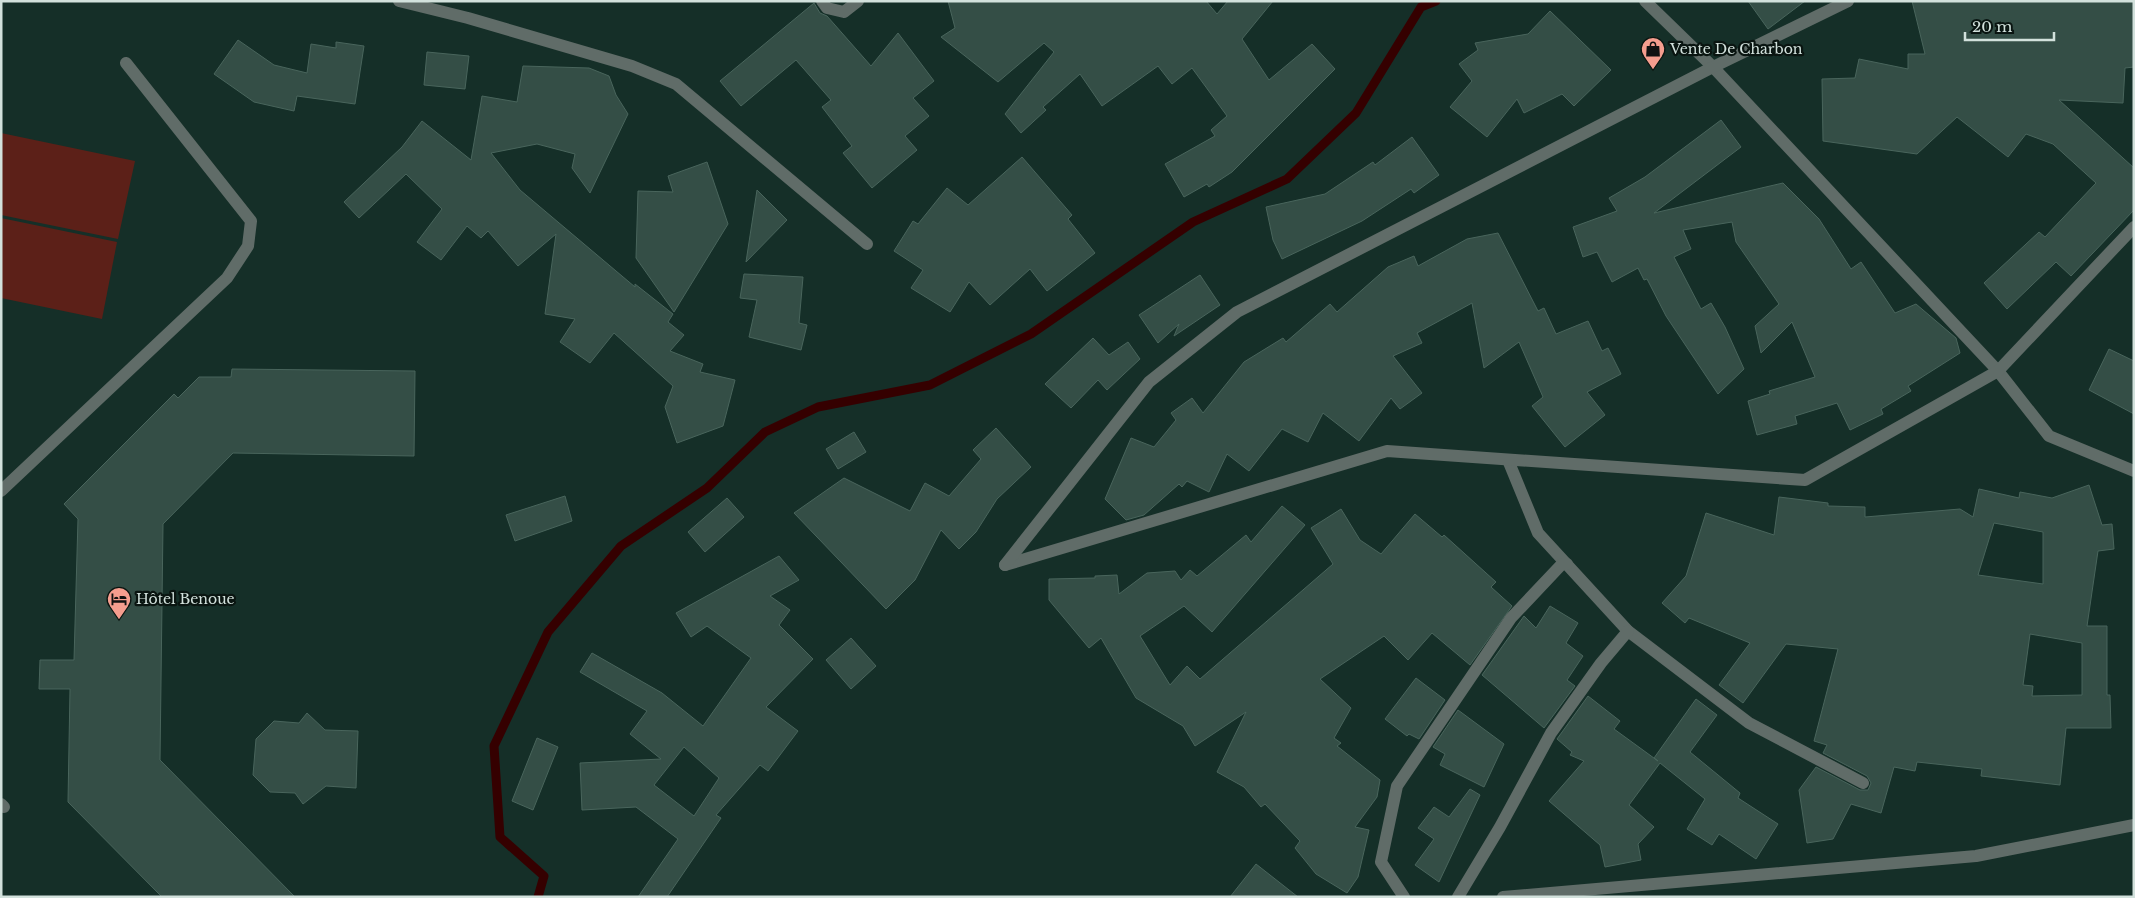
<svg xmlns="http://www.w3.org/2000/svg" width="2135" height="898" viewBox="0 0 2135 898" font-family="'Libre Baskerville',serif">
<rect width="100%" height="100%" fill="#152f28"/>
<g fill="#5c2018">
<path d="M1,133L135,161L118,239L1,215Z"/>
<path d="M1,218L117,242L102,319L1,298Z"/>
</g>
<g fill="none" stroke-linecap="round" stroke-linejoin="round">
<path stroke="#350000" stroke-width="9" d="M538,897L544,876L500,837L494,746L548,632L621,546L707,488L765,432L818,407L930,385L1031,334L1193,222L1287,179L1356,113L1421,7L1436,1"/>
</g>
<g fill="#344e46" stroke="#49655c" fill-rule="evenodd">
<path d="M948,1H1206L1217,14L1228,1H1273L1242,39L1269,80L1312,44L1335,69L1232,172L1209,187L1207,184L1184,197L1165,164L1215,136L1211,130L1227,116L1192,68L1172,84L1158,66L1102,106L1080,74L1043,107L1046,110L1021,133L1005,114L1054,52L1044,43L998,82L941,37L955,28Z"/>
<path d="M1748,1H1805L1768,29Z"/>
<path d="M1912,1H2134V67L2125,68L2123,103L2059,100L2134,168V210L2071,276L2056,262L2007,309L1984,283L2039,232L2045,237L2096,183L2053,144L2026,134L2008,157L1957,117L1917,154L1823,141L1822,79L1855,78L1859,59L1908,69V54H1925Z"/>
<path d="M814,3L820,13L827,16L871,66L898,33L934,81L913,98L929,116L905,136L917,150L872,188L843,153L852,146L822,107L831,100L796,60L741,106L720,81Z"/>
<path d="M1550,11L1611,70L1574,106L1562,94L1524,113L1517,99L1487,137L1450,107L1472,81L1459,64L1478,50L1475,43L1528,34Z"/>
<path d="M238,40L274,65L307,73L311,44L336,48V42L364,46L355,104L297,96L294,111L254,102L214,74Z"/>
<path d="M427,52L469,56L465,89L424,85Z"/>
<path d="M523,66L589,68L609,76L616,95L628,114L590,193L572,168L575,154L537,144L491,153L520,190L635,287V284L673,314L668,322L684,335L670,351L703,364L700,372L735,380L723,426L677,443L665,407L673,386L614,333L590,363L560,342L575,319L545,314L556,234L518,266L488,231L481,238L467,226L441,260L417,242L442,209L406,174L359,218L344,202L402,147L422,121L471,160L482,96L517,102Z"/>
<path d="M1721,120L1741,147L1654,213L1783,183L1819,219L1851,269L1861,262L1895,313L1916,304L1956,338L1960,353L1908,386L1911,391L1881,409L1883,414L1850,430L1837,403L1795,416L1797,424L1757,435L1748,401L1770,394L1769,391L1815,377L1792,322L1761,353L1755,326L1779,304L1736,242L1732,222L1683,230L1691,249L1674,257L1701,309L1711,303L1725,327L1744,369L1718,394L1666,316L1647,279L1644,280L1638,268L1612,282L1597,252L1583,257L1573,227L1617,211L1609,198L1645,177Z"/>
<path d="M1412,137L1439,175L1414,193L1411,189L1362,221L1282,259L1273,240L1266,207L1325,194L1373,162L1375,165Z"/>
<path d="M1022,157L1072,215L1068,219L1095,253L1047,291L1030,269L990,305L969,282L950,312L911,288L923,270L894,251L913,221L918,224L947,188L968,205Z"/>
<path d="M707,162L728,224L674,312L636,258L638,191L673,192L668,176Z"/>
<path d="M757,190L787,220L746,262Z"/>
<path d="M1498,233L1538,311L1544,308L1556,334L1588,321L1602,351L1608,348L1621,374L1587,392L1605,415L1565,447L1532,406L1543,397L1519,342L1484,368L1472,303L1417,333L1422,343L1393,356L1422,393L1400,409L1391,398L1359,441L1323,413L1308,442L1282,429L1249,471L1227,454L1209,492L1187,481L1182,487L1179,484L1144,515L1126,520L1105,499L1131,438L1154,447L1176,420L1171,413L1192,398L1203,413L1244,362L1283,338L1286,342L1330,304L1337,312L1388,267L1414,256L1418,266L1467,239Z"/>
<path d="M744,274L803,277L799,323L807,325L801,350L749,337L757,300L740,298Z"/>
<path d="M1200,275L1220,305L1174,336L1179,324L1158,343L1139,315Z"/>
<path d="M1093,338L1109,355L1128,342L1140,359L1107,390L1098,380L1071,408L1045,384Z"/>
<path d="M2109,349L2134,361V414L2089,390Z"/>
<path d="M232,369L415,371L414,456L233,453L163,524L160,760L295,897H162L68,802L70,689H39L40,660H74L78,519L64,504L174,394L178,398L199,377H231Z"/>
<path d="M996,428L1031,467L997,499L976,532L959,549L941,530L915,580L886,609L794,513L844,478L910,511L925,483L949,496L981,459L973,450Z"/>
<path d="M854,432L866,452L838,469L826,449Z"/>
<path d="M2089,485L2102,525L2112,524L2114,549L2098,551L2087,626H2107V695H2110L2111,728H2066L2060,785L1981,776L1982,769L1917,762L1915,771L1894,767L1881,813L1851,804L1833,839L1807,843L1799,790L1816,767L1860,790H1868L1871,783L1867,776L1823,753L1827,745L1814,741L1838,649L1786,644L1743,703L1719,685L1750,643L1689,618L1685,623L1662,603L1686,576L1706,513L1774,535L1779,497L1828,503V506L1865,507V517L1960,509L1973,517L1979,489L2019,498L2020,492L2052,498ZM1994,523L2043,532V584L1978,575ZM2030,634L2082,643V695L2032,696L2033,686L2023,685Z"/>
<path d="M565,496L572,521L515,541L506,515Z"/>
<path d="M727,498L744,517L705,552L688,532Z"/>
<path d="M1282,506L1305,525L1212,632L1184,606L1140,636L1170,685L1187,666L1200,679L1333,564L1311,528L1341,509L1360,540L1381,554L1415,514L1442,537L1444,535L1496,582L1491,587L1512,606L1470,665L1432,633L1408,660L1384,636L1320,679L1351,708L1334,738L1341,743L1337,746L1380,780L1377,797L1355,827L1369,830L1358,877L1347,893L1316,874L1295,848L1300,841L1265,804L1261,807L1244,787L1217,772L1246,712L1195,746L1183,726L1136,698L1101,638L1089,648L1049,600V579L1095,578V576L1117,575L1119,594L1147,573L1175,571L1181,580L1190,570L1197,576L1246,535L1251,542Z"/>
<path d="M779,556L799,580L770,596L790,610L779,625L813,659L766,707L798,731L768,771L760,765L716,815L721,818L667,897H638L678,839L636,807L582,810L580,763L661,759L630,734L647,711L580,672L592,653L662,693L703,726L751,658L707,626L691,637L676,613ZM684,747L719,778L694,816L654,785Z"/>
<path d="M1550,606L1578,623L1566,643L1583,656L1567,680L1575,686L1544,728L1482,675L1524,616L1536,628Z"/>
<path d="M851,638L876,666L851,689L826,660Z"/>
<path d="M1416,678L1445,700L1419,739L1409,734L1407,736L1385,719Z"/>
<path d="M1588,696L1620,721L1614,729L1658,761L1654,758L1696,699L1717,715L1690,752L1740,793L1738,798L1778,824L1756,859L1719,834L1712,845L1687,829L1705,799L1660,763L1629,805L1654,827L1638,844L1641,860L1605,867L1600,845L1549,801L1584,761L1570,755L1572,752L1557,739Z"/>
<path d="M1458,710L1504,744L1484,787L1440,765L1445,754L1433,747Z"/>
<path d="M307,713L325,730L358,731L356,788L326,786L303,804L295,793L270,792L253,775L256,739L274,721L299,723Z"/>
<path d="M537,738L558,747L533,810L512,801Z"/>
<path d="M1470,789L1480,795L1439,882L1415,865L1434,839L1418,828L1434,807L1449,817Z"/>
<path d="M1256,864L1298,897H1230Z"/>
</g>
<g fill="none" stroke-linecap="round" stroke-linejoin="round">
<g stroke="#606c68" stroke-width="12">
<path d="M399,1L468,18L632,66L676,84L867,244"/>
<path d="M822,1L827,8L844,12L858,1"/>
<path d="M1645,1L1713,67L1998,371L2049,436L2134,471"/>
<path d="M1508,460L1538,533L1628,631L1749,723L1863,783"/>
<path d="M1,491L227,278L248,246L251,221L126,63"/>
<path d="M1005,565L1387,451L1805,480L1998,371L2134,227"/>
<path d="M1005,565L1149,382L1237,312L1713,67L1848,1"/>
<path d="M1,804L4,807"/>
<path d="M1404,897L1381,862L1397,786L1511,618L1562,564H1567"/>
<path d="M1458,897L1500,827L1551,733L1601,663L1628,631"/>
<path d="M1503,897L1976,856L2134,825"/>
</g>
</g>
<defs>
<g id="shop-pin" transform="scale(1.25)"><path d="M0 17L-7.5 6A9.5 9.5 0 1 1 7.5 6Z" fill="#f59d8e" stroke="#0a1511"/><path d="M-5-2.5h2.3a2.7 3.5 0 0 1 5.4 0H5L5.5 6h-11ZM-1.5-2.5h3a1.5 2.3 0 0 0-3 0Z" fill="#111"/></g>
<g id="hotel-pin" transform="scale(1.25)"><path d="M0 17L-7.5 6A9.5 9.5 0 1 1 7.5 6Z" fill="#f59d8e" stroke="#0a1511"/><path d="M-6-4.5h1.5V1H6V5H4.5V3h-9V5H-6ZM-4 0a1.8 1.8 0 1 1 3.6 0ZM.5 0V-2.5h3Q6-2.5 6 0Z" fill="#111"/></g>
</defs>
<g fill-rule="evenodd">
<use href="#shop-pin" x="1653" y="49"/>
<use href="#hotel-pin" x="119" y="599"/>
</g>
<g text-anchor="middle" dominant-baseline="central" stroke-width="4.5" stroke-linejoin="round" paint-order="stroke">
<g font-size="14" fill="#d2e1dc" stroke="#0a1511" text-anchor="start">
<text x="1670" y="49">Vente De Charbon</text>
<text x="136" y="599">Hôtel Benoue</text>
</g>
</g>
<rect width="2135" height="898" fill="none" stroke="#d2e1dc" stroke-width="5"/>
<path d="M1965 32v8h89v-8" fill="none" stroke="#d2e1dc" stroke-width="2.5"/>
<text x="1972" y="32" font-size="15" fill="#d2e1dc" stroke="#0a1511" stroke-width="4" paint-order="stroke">20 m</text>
</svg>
